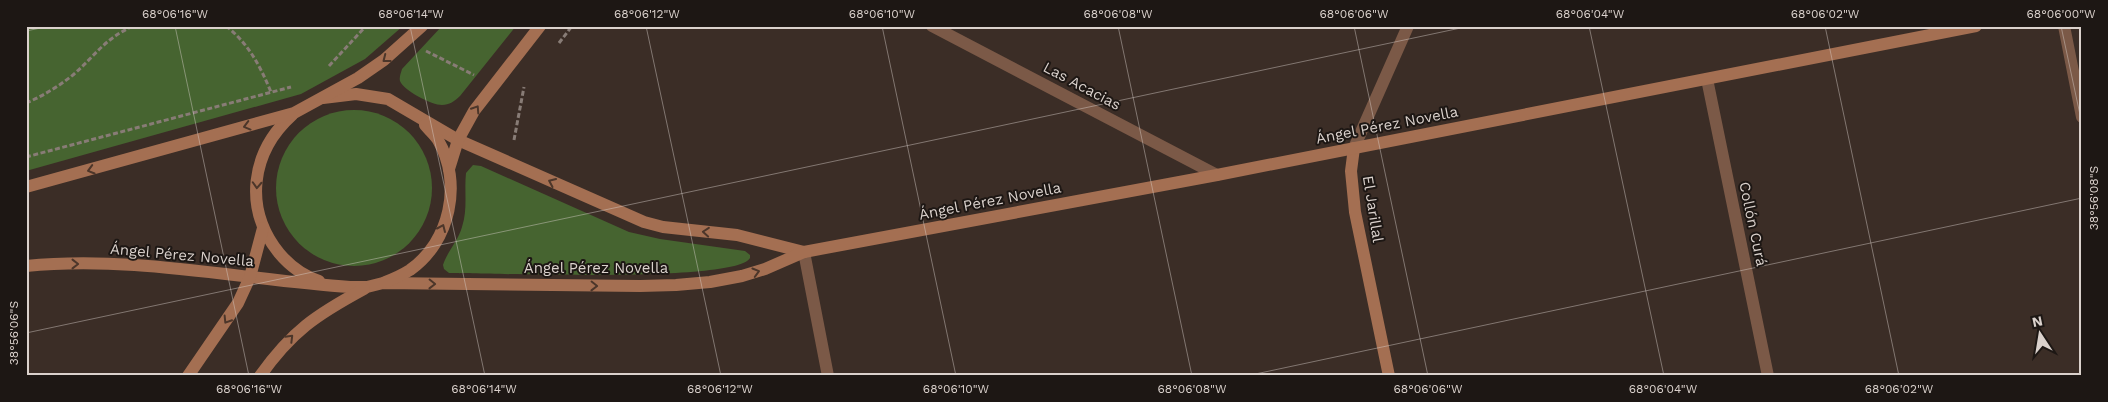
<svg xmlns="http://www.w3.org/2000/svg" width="2108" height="402" viewBox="0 0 2108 402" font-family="'Work Sans',sans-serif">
<rect width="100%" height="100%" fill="#3b2d26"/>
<g fill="#466430">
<path d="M26,26H403L365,59L301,94L26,171Z"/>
<path d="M442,26H516L460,96C455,101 449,105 442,105C432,105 404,91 400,81C399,77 401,73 402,69Z"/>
<circle cx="354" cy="188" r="78"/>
<path d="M473,165L481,166L629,232L660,239L745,251L750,255V258C736,283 489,273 449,273L444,269L443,265C447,252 458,241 462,227C468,208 464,191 466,173Z"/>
</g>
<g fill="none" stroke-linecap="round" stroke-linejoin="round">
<g stroke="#887c76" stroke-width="3" stroke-dasharray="5 2.5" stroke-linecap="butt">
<path d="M226,26C249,44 260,66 271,92"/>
<path d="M559,43L572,26"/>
<path d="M426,51L474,75"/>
<path d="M329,66L366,26"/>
<path d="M26,103C43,96 59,86 73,75C96,55 103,40 133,26"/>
<path d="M514,140L524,87"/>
<path d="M26,157L291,87"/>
</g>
<g stroke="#7b5947" stroke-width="12">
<path d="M932,26L1217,175"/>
<path d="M2064,26L2082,117"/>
<path d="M1707,79L1768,376"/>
<path d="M1354,148L1408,26"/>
<path d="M804,252L828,376"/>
</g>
<g stroke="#a46f52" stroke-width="12">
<path d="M323,98L356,94L388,99L458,140L644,222L663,227L737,235L804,252"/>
<path d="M292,115C251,152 243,208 279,253C289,265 304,276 319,281"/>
<path d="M1354,148L1351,171L1355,212L1389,376"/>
<path d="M449,169L458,140L474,111L540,26"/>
<path d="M26,187L294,113L358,78L384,60L422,26"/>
<path d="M26,266C134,255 243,280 350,287H367L383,283L640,286L676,285L710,282L742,276L765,269L804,252L1217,175L1976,26"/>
<path d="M385,282C393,279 402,275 410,270C450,242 463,183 438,140C435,135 429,130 425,125"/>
<path d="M188,376L238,303L250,277L263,228"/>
<path d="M260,376C292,331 316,315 364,289"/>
</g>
</g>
<defs><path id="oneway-chevron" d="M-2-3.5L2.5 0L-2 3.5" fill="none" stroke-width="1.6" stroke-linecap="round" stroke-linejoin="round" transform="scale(1.25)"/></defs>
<g stroke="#4c362a">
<use href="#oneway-chevron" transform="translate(386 59) rotate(142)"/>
<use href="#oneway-chevron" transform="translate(476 109) rotate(-57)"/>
<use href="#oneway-chevron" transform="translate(247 126) rotate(165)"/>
<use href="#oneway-chevron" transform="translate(91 170) rotate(164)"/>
<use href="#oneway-chevron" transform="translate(552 182) rotate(-156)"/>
<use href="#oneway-chevron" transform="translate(257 185) rotate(93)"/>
<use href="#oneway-chevron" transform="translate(442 228) rotate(-66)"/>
<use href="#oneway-chevron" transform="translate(706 232) rotate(-175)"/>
<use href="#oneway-chevron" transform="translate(75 264)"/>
<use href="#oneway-chevron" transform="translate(756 272) rotate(-16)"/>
<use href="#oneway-chevron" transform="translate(432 284) rotate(1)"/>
<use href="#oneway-chevron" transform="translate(594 286) rotate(1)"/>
<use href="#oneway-chevron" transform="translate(227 320) rotate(122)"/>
<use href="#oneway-chevron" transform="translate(290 338) rotate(-45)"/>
</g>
<path fill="none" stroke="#dad1cc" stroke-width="1" stroke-opacity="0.45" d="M175,26L249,376M410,26L485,376M646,26L721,376M882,26L956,376M1118,26L1192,376M1354,26L1428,376M1589,26L1664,376M1825,26L1899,376M2061,26L2082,124M26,31L50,26M26,333L1470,26M1246,376L2082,198"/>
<g text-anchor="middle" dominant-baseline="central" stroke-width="4" stroke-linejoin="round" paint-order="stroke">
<g font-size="15" fill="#dad1cc" stroke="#1d1714">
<text transform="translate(1082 86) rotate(28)">Las Acacias</text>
<text transform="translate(1387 125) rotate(-11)">Ángel Pérez Novella</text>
<text transform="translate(990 201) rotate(-11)">Ángel Pérez Novella</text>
<text transform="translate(1373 209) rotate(81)">El Jarillal</text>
<text transform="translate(1753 224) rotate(78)">Collón Curá</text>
<text transform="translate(182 255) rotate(5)">Ángel Pérez Novella</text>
<text x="596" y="268">Ángel Pérez Novella</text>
</g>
</g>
<rect width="2108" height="402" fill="none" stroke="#1d1714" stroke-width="55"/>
<g transform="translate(2040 334) rotate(348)" stroke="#1d1714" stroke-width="4" paint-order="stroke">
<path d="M0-4L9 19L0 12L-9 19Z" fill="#dad1cc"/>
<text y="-8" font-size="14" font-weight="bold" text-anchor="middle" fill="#dad1cc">N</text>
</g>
<rect x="28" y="28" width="2052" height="346" fill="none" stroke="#dad1cc" stroke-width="2"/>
<g font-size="12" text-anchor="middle" fill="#dad1cc">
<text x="175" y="18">68°06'16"W</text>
<text x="411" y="18">68°06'14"W</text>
<text x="647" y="18">68°06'12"W</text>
<text x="882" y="18">68°06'10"W</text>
<text x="1118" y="18">68°06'08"W</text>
<text x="1354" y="18">68°06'06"W</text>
<text x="1590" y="18">68°06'04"W</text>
<text x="1825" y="18">68°06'02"W</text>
<text x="2061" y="18">68°06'00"W</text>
<text transform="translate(2094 198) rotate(-90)" y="4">38°56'08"S</text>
<text transform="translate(14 333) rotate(-90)" y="4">38°56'06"S</text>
<text x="249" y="393">68°06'16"W</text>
<text x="484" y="393">68°06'14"W</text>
<text x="720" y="393">68°06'12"W</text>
<text x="956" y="393">68°06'10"W</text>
<text x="1192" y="393">68°06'08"W</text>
<text x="1428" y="393">68°06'06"W</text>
<text x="1663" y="393">68°06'04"W</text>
<text x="1899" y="393">68°06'02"W</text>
</g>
</svg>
